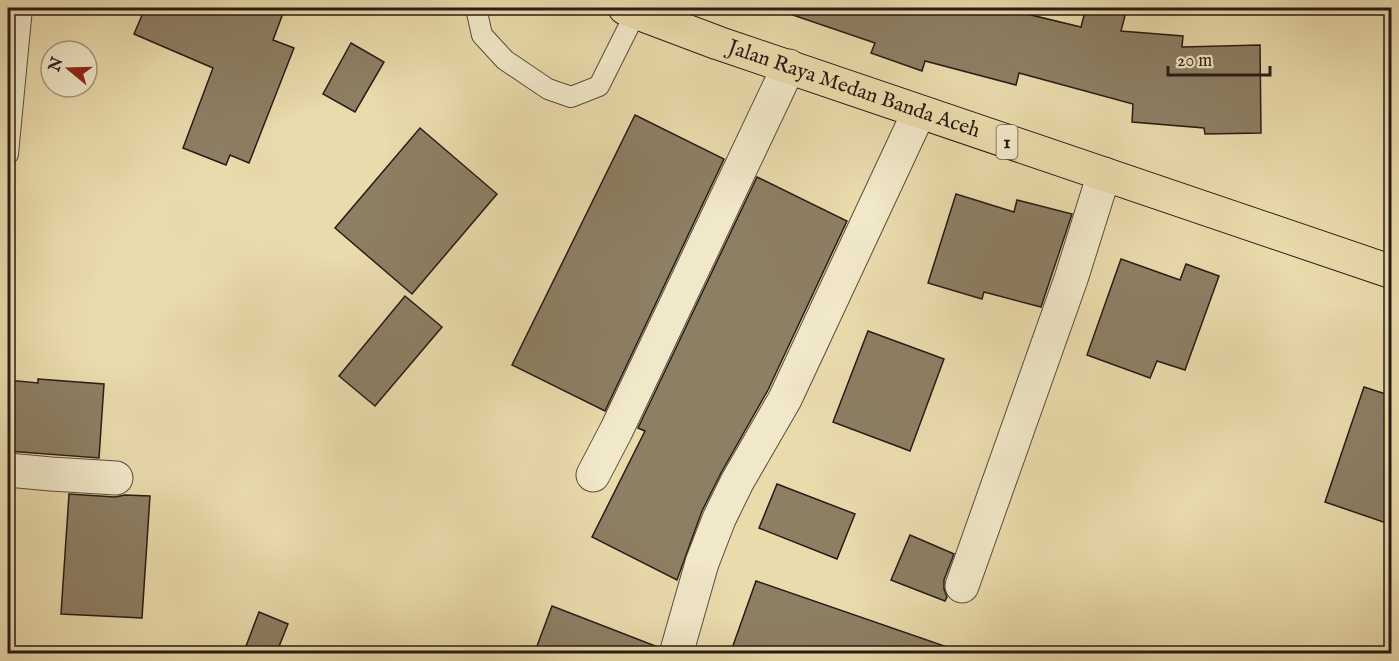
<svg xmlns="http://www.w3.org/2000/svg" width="1399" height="661" viewBox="0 0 1399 661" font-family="'IM FELL English',serif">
<rect width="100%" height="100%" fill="#eadbac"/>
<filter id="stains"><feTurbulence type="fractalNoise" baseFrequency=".00333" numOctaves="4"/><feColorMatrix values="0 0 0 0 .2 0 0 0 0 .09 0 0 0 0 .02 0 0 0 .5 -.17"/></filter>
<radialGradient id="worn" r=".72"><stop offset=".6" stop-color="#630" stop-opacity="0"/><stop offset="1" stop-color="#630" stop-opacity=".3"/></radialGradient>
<g fill="#8d7f64" stroke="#281c17" stroke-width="1.5">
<path d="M145,8H285L273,40L294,48L249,163L230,155L226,165L183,148L213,68L134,34Z"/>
<path d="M785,8H1002L1081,27L1086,8H1127L1121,31L1183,36L1182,47L1260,45L1261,133L1205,134L1204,128L1132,122L1133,104L1019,73L1016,85L925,61L922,71L871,53L875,43L784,12Z"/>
<path d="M351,43L384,62L355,112L323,94Z"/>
<path d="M635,115L724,159L605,411L512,365Z"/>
<path d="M420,128L497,194L412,294L335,228Z"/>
<path d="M757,177L847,221L768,390L721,473L702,511L677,580L592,537L645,431L638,428Z"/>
<path d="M956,194L1014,212L1017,200L1072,214L1041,307L984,292L982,299L928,283Z"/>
<path d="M1121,259L1180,280L1186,264L1219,276L1185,370L1157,361L1150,378L1087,355Z"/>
<path d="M405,296L442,327L375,406L339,376Z"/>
<path d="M868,331L944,359L910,451L833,422Z"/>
<path d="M38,379L104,384L99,458L8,451V380L38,383Z"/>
<path d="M1364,387L1392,396V525L1325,502Z"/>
<path d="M777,484L855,514L837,559L759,528Z"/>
<path d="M69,494L115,497L125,495L150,496L142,618L61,614Z"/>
<path d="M910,535L954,554L944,580V589L947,597L945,601L891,580Z"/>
<path d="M756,581L953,649V654H730Z"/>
<path d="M552,606L658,647V654H534Z"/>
<path d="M259,612L288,624L276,654H243Z"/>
</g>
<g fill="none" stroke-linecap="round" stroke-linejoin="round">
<g stroke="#584c3c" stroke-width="22">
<g id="service">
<path d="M476,8L482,35L505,60L548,89L571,97L599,86L636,12"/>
<path d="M8,154L22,8"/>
</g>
</g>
<g stroke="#584c3c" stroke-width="35">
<g id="minor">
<path d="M8,470L51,474L116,478"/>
<path d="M593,475L616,431L789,66"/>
<path d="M962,586L1071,279L1104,174"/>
<path d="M676,654L702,563L719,519L737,482L785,399L919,112"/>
</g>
</g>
<g stroke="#281c17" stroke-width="35">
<g id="trunk">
<path id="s1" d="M625,8L718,43L1392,272"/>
</g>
</g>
<use href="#service" stroke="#f1e8c9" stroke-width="20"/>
<use href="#minor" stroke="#f1e8c9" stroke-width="33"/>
<use href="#trunk" stroke="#eadbac" stroke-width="33"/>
</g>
<g text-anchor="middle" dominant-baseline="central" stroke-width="4.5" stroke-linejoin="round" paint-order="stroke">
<rect fill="#f1e8c9" stroke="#64594c" stroke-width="1.5" x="996.5" y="125" width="21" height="34" rx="4.5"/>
<g font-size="20" font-weight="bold" fill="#281c17">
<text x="1007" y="142">1</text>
</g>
<g font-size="21" fill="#281c17" stroke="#f1e8c9">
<text stroke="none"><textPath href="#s1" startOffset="243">Jalan Raya Medan Banda Aceh</textPath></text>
</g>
</g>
<rect width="1399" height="661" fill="none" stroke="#eadbac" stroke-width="30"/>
<rect x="9" y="9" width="1381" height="643" fill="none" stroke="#281c17" stroke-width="3"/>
<rect x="15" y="15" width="1369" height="631" fill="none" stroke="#281c17" stroke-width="1.5"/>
<g transform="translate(69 69) rotate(289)"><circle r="28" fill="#f1e8c9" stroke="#a19682" stroke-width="1.5"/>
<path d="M0-4.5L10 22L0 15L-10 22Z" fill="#8f2418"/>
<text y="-9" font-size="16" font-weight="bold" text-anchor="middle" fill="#281c17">N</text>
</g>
<path d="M1168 66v9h102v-9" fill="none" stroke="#281c17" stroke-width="3"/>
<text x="1177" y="66" font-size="18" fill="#281c17" stroke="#f1e8c9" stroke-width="4.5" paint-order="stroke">20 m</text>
<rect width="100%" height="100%" filter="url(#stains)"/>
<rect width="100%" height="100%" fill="url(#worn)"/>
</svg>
